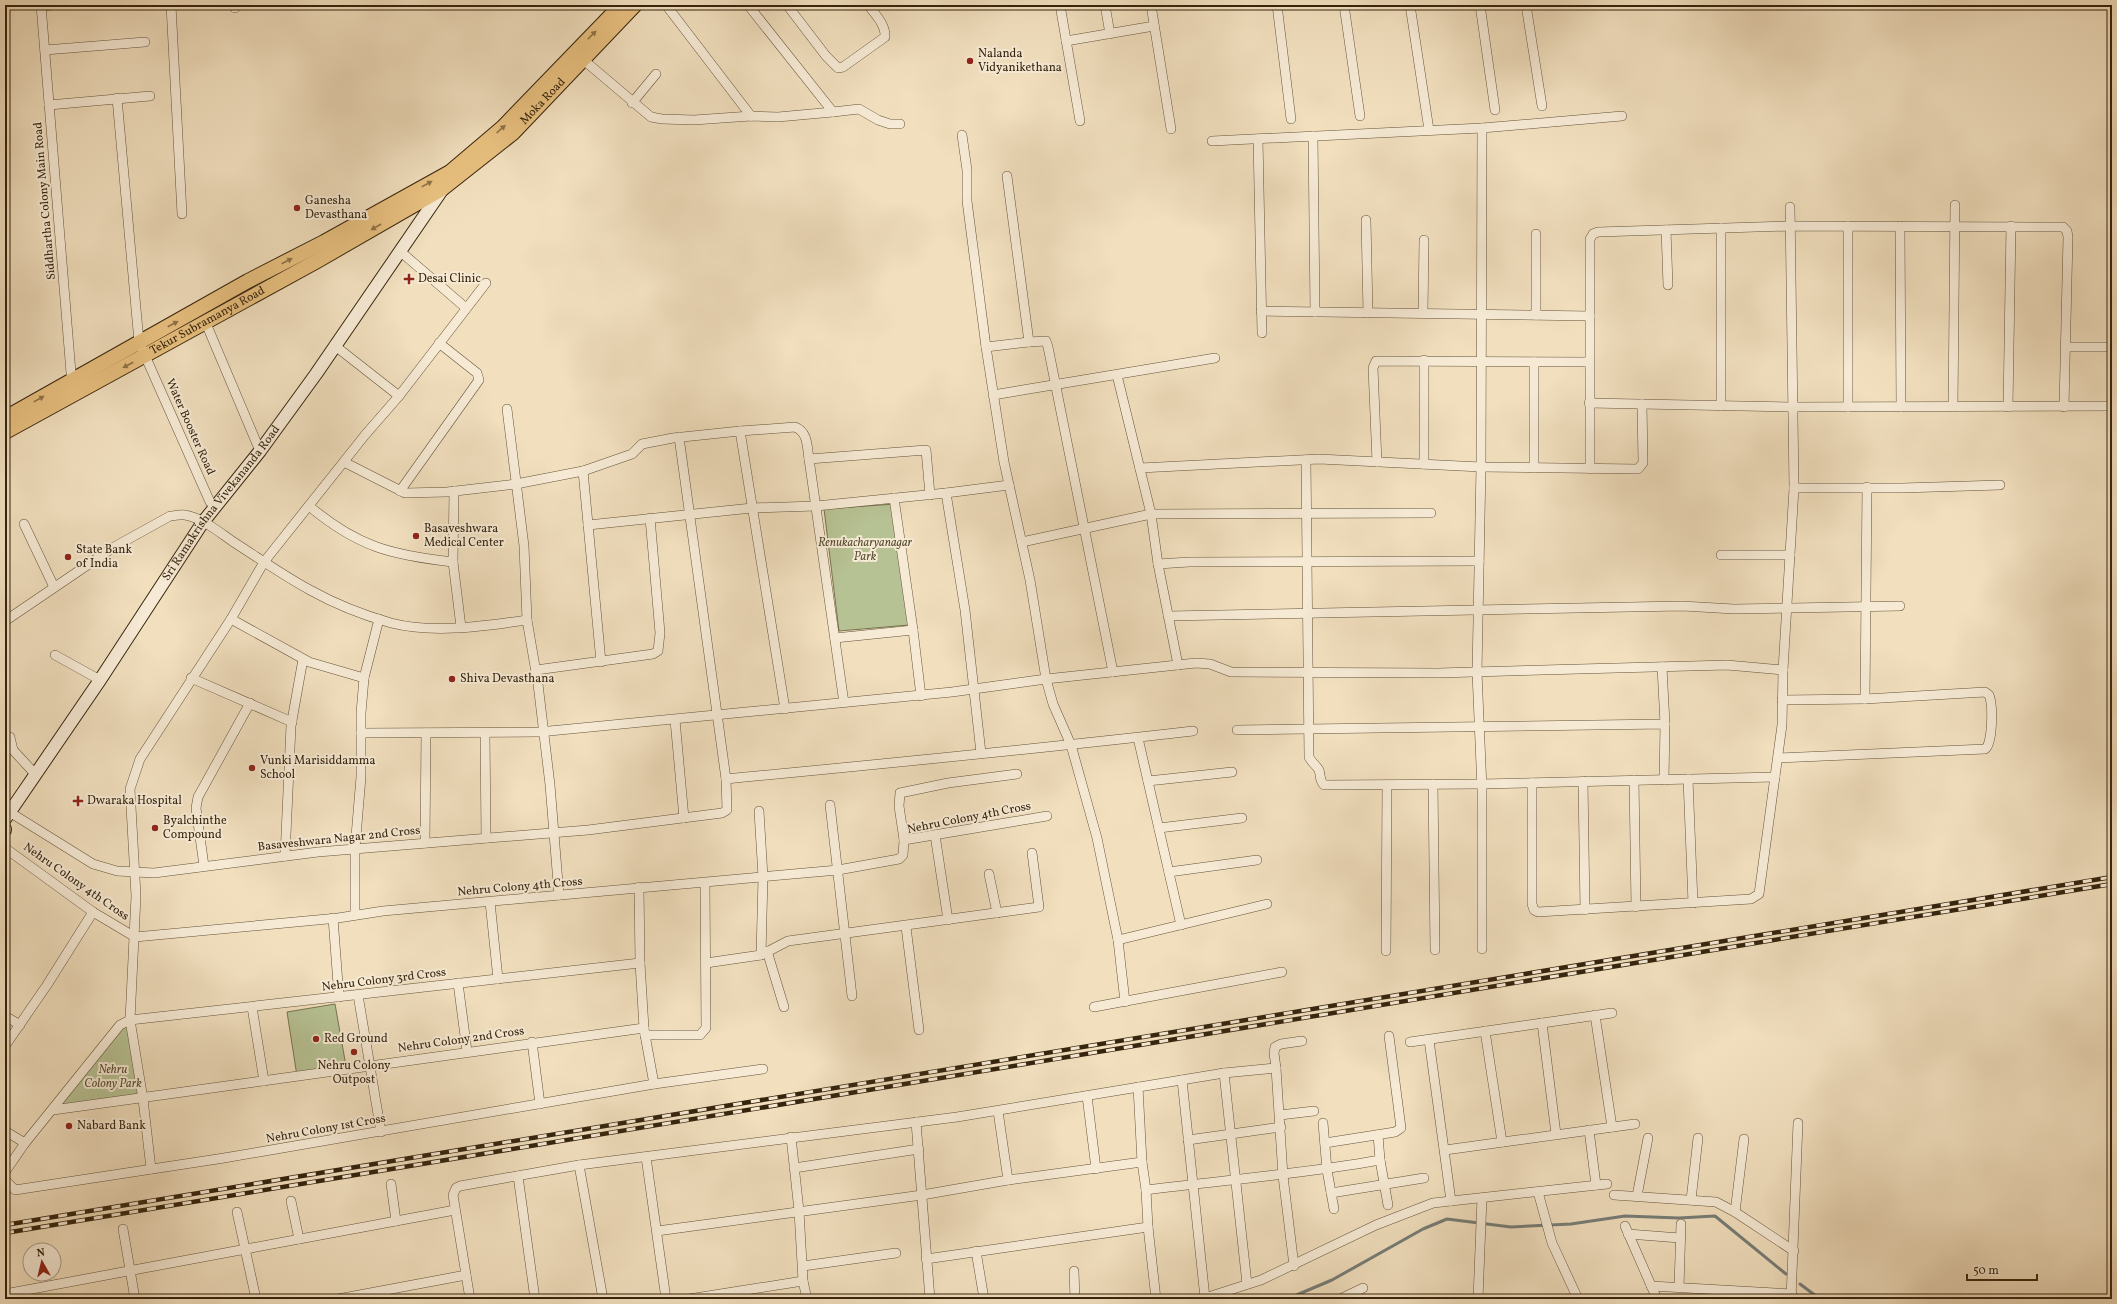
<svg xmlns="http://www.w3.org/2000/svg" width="2117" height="1304" viewBox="0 0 2117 1304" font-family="Vollkorn,serif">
<rect width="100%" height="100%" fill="#f1dfbe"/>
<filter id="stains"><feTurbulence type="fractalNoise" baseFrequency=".005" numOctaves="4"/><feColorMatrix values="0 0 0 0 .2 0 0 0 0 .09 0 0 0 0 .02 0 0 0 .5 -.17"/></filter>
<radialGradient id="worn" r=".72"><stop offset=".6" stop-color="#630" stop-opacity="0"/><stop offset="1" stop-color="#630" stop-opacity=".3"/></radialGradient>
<g fill="#b7c294" stroke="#767350">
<path d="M895,504L909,625L839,631L824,509Z"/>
<path d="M335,1004L346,1066L297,1076L287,1012Z"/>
<path d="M129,1025L140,1098L58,1107L121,1026Z"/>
</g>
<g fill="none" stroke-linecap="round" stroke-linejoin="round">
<g stroke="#767d77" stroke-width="3">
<path d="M1800,1284L1820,1299"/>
<path d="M1287,1299L1332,1280L1423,1229L1447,1219L1511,1227L1571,1224L1625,1216L1679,1218L1715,1216L1786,1274"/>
</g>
<g stroke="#655339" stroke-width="10">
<g id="street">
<path d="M41,5L72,385"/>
<path d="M171,5L182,214"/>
<path d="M235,5V8"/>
<path d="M666,5L751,116"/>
<path d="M748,5L833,112L859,109L878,120L890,124H900"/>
<path d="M787,5L826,56L838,68L843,67L885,37C886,25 875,14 868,5"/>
<path d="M1060,5L1080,121"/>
<path d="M1105,5L1110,34"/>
<path d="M1151,5L1171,129"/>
<path d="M1277,5L1291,119"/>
<path d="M1344,5L1360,116"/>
<path d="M1410,5L1429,130"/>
<path d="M1480,5L1495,110"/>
<path d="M1526,5L1542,106"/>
<path d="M41,6L52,5"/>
<path d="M1066,41L1154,26"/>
<path d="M45,50L145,42"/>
<path d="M580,57L651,117L662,119L694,120L751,116L778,117L833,112"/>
<path d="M117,98L139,342L210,502L216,506"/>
<path d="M632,103L656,74"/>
<path d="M49,105L150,96"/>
<path d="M1482,128L1481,467L1477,672L1482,789V949"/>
<path d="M962,135L967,170V201L986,347L1004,462L1030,580L1046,679L1053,704L1071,745L1097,838L1118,940L1125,1002"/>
<path d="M1313,136L1315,312"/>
<path d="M1258,139L1262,333"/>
<path d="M1212,141L1482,128L1622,116"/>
<path d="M1007,176L1029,342L1046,341L1048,347L1113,672"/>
<path d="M1366,220L1368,313"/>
<path d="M1900,226L1901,407"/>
<path d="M1721,228V406"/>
<path d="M1666,230L1668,285"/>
<path d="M401,252L466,308"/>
<path d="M1261,311L1590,316"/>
<path d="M1423,313L1424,240"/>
<path d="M1536,315V234"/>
<path d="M205,321L260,451"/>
<path d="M334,345L399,396"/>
<path d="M986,347L1029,342"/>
<path d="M2066,347H2112"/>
<path d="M1424,360V464"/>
<path d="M1534,362V468"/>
<path d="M1117,375L1151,514L1158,564L1178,665"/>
<path d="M993,395L1215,358"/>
<path d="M1589,403L1792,407L2112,406"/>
<path d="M1848,407V226"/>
<path d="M1953,407L1955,205"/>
<path d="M2008,407L2011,226"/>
<path d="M507,409L524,546L527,620L538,684L550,785L559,895"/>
<path d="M740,431L795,427C808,432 807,446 809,459L926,450L930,495"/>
<path d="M809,459L844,703"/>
<path d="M1306,460L1309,757C1311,762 1316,765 1319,770C1321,776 1319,780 1324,785L1482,784L1775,777"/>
<path d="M344,462L405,493L447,492L516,484L583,471L632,454L642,444L673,438L740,431L785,709"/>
<path d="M1377,462L1373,368L1376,361L1589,362"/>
<path d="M1140,468L1319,459L1481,467L1638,469L1643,463L1642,404"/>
<path d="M1590,469V239L1593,234L1598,232L1790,226L2063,227L2067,231L2068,237L2064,407"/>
<path d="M583,471L601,662"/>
<path d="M1794,488H1902L2000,485"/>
<path d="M400,491L479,380L477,373L439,343"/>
<path d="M454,491L453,562L461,627"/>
<path d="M946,493L965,610L981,753"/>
<path d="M309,506C358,547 391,555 453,562"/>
<path d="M24,524L54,587"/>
<path d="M588,525L752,508L816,506L946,493L1009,485"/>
<path d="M1022,542L1151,514L1431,513"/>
<path d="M1721,555H1790"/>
<path d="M1158,564L1189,562L1479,561"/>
<path d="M1168,616L1682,606L1734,609L1900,606"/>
<path d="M231,619L309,662L364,678"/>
<path d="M5,621L114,547L170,516C175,516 180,514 185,515C203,518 220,533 235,543C260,559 284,576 310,590C335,604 363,615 391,623C435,634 484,626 527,620"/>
<path d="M913,630L921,696"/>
<path d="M835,638L913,630L894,498"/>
<path d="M55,655L100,680"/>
<path d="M1662,667L1665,724"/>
<path d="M536,670L653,654L658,651L660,633L650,518"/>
<path d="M191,678L292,722"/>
<path d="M1865,699L1867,487"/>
<path d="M675,720L684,818"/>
<path d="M1237,730L1665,724L1664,780"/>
<path d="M361,733L539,732L952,692L1046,679L1196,663L1210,664L1231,672L1438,673L1727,665L1783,670"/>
<path d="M485,733L486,838"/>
<path d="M10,737L13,750L36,775"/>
<path d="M1138,738L1181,925"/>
<path d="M1778,758L1985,749C1993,744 1993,704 1989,695L1985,692L1865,699L1782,700"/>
<path d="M726,779C882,764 1037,749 1193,731"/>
<path d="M1688,779L1693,903"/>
<path d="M1634,780L1636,907"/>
<path d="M1148,781L1232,772"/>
<path d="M1583,781L1585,910"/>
<path d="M1532,783V904L1534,910L1538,912L1751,899L1759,894L1782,725L1783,670L1794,488L1790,207"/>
<path d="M1433,784L1435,950"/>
<path d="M830,805L852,996"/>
<path d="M759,811L763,877L761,955"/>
<path d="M11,813L93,864L117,871L154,873L318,852L588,830L722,813L727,810L726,779L679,437"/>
<path d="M1159,828L1242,818"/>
<path d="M935,835L948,920"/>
<path d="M904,840L899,806L900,793L948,783L1017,774"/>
<path d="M425,843L426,733"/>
<path d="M5,848L93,912L135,937L338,918L383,911L838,870L899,859L903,855L904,840L1047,816"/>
<path d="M285,856L291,726L303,659"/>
<path d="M204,866L196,808L198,797L250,703"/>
<path d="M1169,872L1257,860"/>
<path d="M989,874L997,913"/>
<path d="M639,887L640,963L644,1028"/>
<path d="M490,902L498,979"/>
<path d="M355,915V848L361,777V713L364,678L379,619"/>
<path d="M333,918L339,997"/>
<path d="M906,927L919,1030"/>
<path d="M1118,940L1267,904"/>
<path d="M767,951L784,1007"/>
<path d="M1386,951L1387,785"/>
<path d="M706,963L761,955L788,941L1039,907L1032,853"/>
<path d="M458,983L467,1051"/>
<path d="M358,995L381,1132"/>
<path d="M252,1007L264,1081"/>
<path d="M1094,1007L1282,972"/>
<path d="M1595,1015L1612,1127"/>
<path d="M5,1016L20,1025"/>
<path d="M1542,1023L1556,1134"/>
<path d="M1485,1031L1502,1142"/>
<path d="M645,1035L654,1084"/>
<path d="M1429,1040L1451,1201"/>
<path d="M532,1042L540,1104"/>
<path d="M1410,1042L1612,1013"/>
<path d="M5,1046L47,985L93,912"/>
<path d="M1276,1068L1283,1176L1294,1266"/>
<path d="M1224,1073L1247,1284"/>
<path d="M1182,1080L1205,1298L1202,1299"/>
<path d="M1138,1087L1142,1162"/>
<path d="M1087,1096L1096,1169"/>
<path d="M53,1110L644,1028L645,1035H700L706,1028L705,883"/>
<path d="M998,1111L1008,1180"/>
<path d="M1280,1115L1314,1111"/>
<path d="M916,1122L930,1299"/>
<path d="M1323,1123L1327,1170L1334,1209"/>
<path d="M1589,1130L1596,1185"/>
<path d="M5,1131L25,1143"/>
<path d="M1188,1140L1281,1127"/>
<path d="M1325,1143L1395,1132L1401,1128L1389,1036"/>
<path d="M1445,1150L1635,1124"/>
<path d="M646,1157L666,1299"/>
<path d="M1380,1160L1388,1205"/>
<path d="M579,1165L603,1299"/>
<path d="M794,1168L919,1149"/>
<path d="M151,1169L143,1099L130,1020L640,963"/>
<path d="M5,1172L25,1143L120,1025L130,1020L136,896L130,789L140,759L231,619L264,562L365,435L399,396L486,283"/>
<path d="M518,1176L535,1299"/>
<path d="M5,1180L15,1190L224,1158L654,1084L763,1069"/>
<path d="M391,1184L396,1221"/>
<path d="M1146,1190L1148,1227L1156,1299"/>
<path d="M1538,1192L1552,1243L1578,1299"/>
<path d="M1331,1193L1424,1178"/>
<path d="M1614,1195L1716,1202L1735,1212L1794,1251"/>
<path d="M1637,1196L1648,1138"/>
<path d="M1691,1200L1698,1138"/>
<path d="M291,1201L299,1239"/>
<path d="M237,1212L256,1299"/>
<path d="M1735,1212L1744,1139"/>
<path d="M1625,1226L1657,1299"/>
<path d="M123,1229L135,1299"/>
<path d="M657,1231L922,1195L1008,1180L1142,1162L1146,1190C1224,1180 1303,1174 1380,1160L1378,1135"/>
<path d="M1628,1234L1680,1238"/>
<path d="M976,1251L984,1299"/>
<path d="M926,1259L1148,1227"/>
<path d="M803,1266L896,1253"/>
<path d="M1074,1271L1075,1299"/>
<path d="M803,1281L807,1299"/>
<path d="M1651,1286L1792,1294"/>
<path d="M1679,1287L1681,1224"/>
<path d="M5,1294L455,1210"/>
<path d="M1205,1298L1261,1280L1376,1225L1433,1203L1607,1184"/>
<path d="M338,1299L466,1275"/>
<path d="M470,1299L453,1195L456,1188L460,1186L579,1165L957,1117L1224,1073L1276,1068L1274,1053L1275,1047L1281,1044L1302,1041"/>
<path d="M689,1299L803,1281L799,1211L791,1137"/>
<path d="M1340,1299L1363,1288"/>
<path d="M1478,1299L1482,1198"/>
<path d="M1791,1299L1798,1123"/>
</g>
</g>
<g stroke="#36240d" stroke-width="14">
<g id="secondary">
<path id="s1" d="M5,819L100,680L203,522L260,451L316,374L442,190"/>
<path d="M5,829V830"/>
</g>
</g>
<g stroke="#36240d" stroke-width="16">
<g id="primary">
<path d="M5,418L248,281L324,242L450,172L503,127L621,5"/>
<path id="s2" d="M5,432L317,261L442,189L513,133L635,5"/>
</g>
</g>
<use href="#street" stroke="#f6ead5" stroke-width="9"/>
<use href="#secondary" stroke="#f6ead5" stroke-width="12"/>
<use href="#primary" stroke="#e8c07f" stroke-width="14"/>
<g stroke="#36240d" stroke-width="4.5">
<g id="rail">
<path d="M5,1225L2112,877"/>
<path d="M5,1233L2112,884"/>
</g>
</g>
<use href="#rail" stroke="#f6ead5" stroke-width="3" stroke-dasharray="9" stroke-linecap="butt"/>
</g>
<defs><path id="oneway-solid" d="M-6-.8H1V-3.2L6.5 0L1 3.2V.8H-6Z"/></defs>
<g fill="#8f7246">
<use href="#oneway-solid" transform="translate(592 35) rotate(-45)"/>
<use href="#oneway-solid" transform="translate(501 129) rotate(-42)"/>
<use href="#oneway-solid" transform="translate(427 184) rotate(-29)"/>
<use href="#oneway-solid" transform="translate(376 227) rotate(150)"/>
<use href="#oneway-solid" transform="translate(287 261) rotate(-27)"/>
<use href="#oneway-solid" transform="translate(173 324) rotate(-28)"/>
<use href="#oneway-solid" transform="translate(128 365) rotate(152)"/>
<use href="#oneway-solid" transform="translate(39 399) rotate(-29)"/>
</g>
<g fill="#8f2418" stroke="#f6ead5" stroke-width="1.5">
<circle cx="970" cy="61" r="4"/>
<circle cx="297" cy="208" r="4"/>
<path d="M407 273h4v4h4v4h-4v4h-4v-4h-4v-4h4z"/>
<circle cx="416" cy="536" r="4"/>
<circle cx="68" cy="557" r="4"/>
<circle cx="452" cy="679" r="4"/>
<circle cx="252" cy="768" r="4"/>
<path d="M76 795h4v4h4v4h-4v4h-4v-4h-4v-4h4z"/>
<circle cx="155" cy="828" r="4"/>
<circle cx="316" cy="1039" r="4"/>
<circle cx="354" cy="1052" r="4"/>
<circle cx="69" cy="1126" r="4"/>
</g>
<g text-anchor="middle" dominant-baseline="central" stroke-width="4" stroke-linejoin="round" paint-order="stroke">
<g font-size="12" fill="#36240d" stroke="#f6ead5" text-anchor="start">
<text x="978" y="54">Nalanda<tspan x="978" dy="14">Vidyanikethana</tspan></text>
<text x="305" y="201">Ganesha<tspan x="305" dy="14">Devasthana</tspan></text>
<text x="418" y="279">Desai Clinic</text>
<text x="424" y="529">Basaveshwara<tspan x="424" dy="14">Medical Center</tspan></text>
<text x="76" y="550">State Bank<tspan x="76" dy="14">of India</tspan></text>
<text x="460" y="679">Shiva Devasthana</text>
<text x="260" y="761">Vunki Marisiddamma<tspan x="260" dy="14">School</tspan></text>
<text x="87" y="801">Dwaraka Hospital</text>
<text x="163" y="821">Byalchinthe<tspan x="163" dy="14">Compound</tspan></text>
<text x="324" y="1039">Red Ground</text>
<text x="354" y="1066" text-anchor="middle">Nehru Colony<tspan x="354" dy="14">Outpost</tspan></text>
<text x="77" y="1126">Nabard Bank</text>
</g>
<g font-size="12" fill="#36240d" stroke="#f6ead5">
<text stroke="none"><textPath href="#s2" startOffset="634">Moka Road</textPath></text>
<text transform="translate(45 201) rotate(-95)">Siddhartha Colony Main Road</text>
<text stroke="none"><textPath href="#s2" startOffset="231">Tekur Subramanya Road</textPath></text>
<text transform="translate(190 427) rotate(66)">Water Booster Road</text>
<text stroke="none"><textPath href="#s1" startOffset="383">Sri Ramakrishna Vivekananda Road</textPath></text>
<text transform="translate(969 818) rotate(-11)">Nehru Colony 4th Cross</text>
<text transform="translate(339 839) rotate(-6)">Basaveshwara Nagar 2nd Cross</text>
<text transform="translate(76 882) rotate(35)">Nehru Colony 4th Cross</text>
<text transform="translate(520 887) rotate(-5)">Nehru Colony 4th Cross</text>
<text transform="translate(384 980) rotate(-7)">Nehru Colony 3rd Cross</text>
<text transform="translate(461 1040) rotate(-8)">Nehru Colony 2nd Cross</text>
<text transform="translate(326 1129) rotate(-10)">Nehru Colony 1st Cross</text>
</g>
<g font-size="12" font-style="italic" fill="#564c2f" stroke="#f6ead5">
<text x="865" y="543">Renukacharyanagar<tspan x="865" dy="14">Park</tspan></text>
<text x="113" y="1070">Nehru<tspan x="113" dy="14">Colony Park</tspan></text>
</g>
</g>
<rect width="2117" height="1304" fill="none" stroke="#f1dfbe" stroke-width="20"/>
<rect x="6" y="6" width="2105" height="1292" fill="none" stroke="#36240d" stroke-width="2"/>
<rect x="10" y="10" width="2097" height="1284" fill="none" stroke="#36240d"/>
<g transform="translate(42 1262) rotate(352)"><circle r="19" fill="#f6ead5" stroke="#a99b85"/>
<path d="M0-3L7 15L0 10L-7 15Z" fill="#8f2418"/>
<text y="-6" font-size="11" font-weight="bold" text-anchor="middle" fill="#36240d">N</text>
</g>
<path d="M1967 1274v6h70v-6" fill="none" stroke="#36240d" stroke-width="2"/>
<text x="1973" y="1274" font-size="12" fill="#36240d" stroke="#f6ead5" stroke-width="3" paint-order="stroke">50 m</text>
<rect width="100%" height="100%" filter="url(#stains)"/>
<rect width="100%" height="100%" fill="url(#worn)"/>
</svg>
